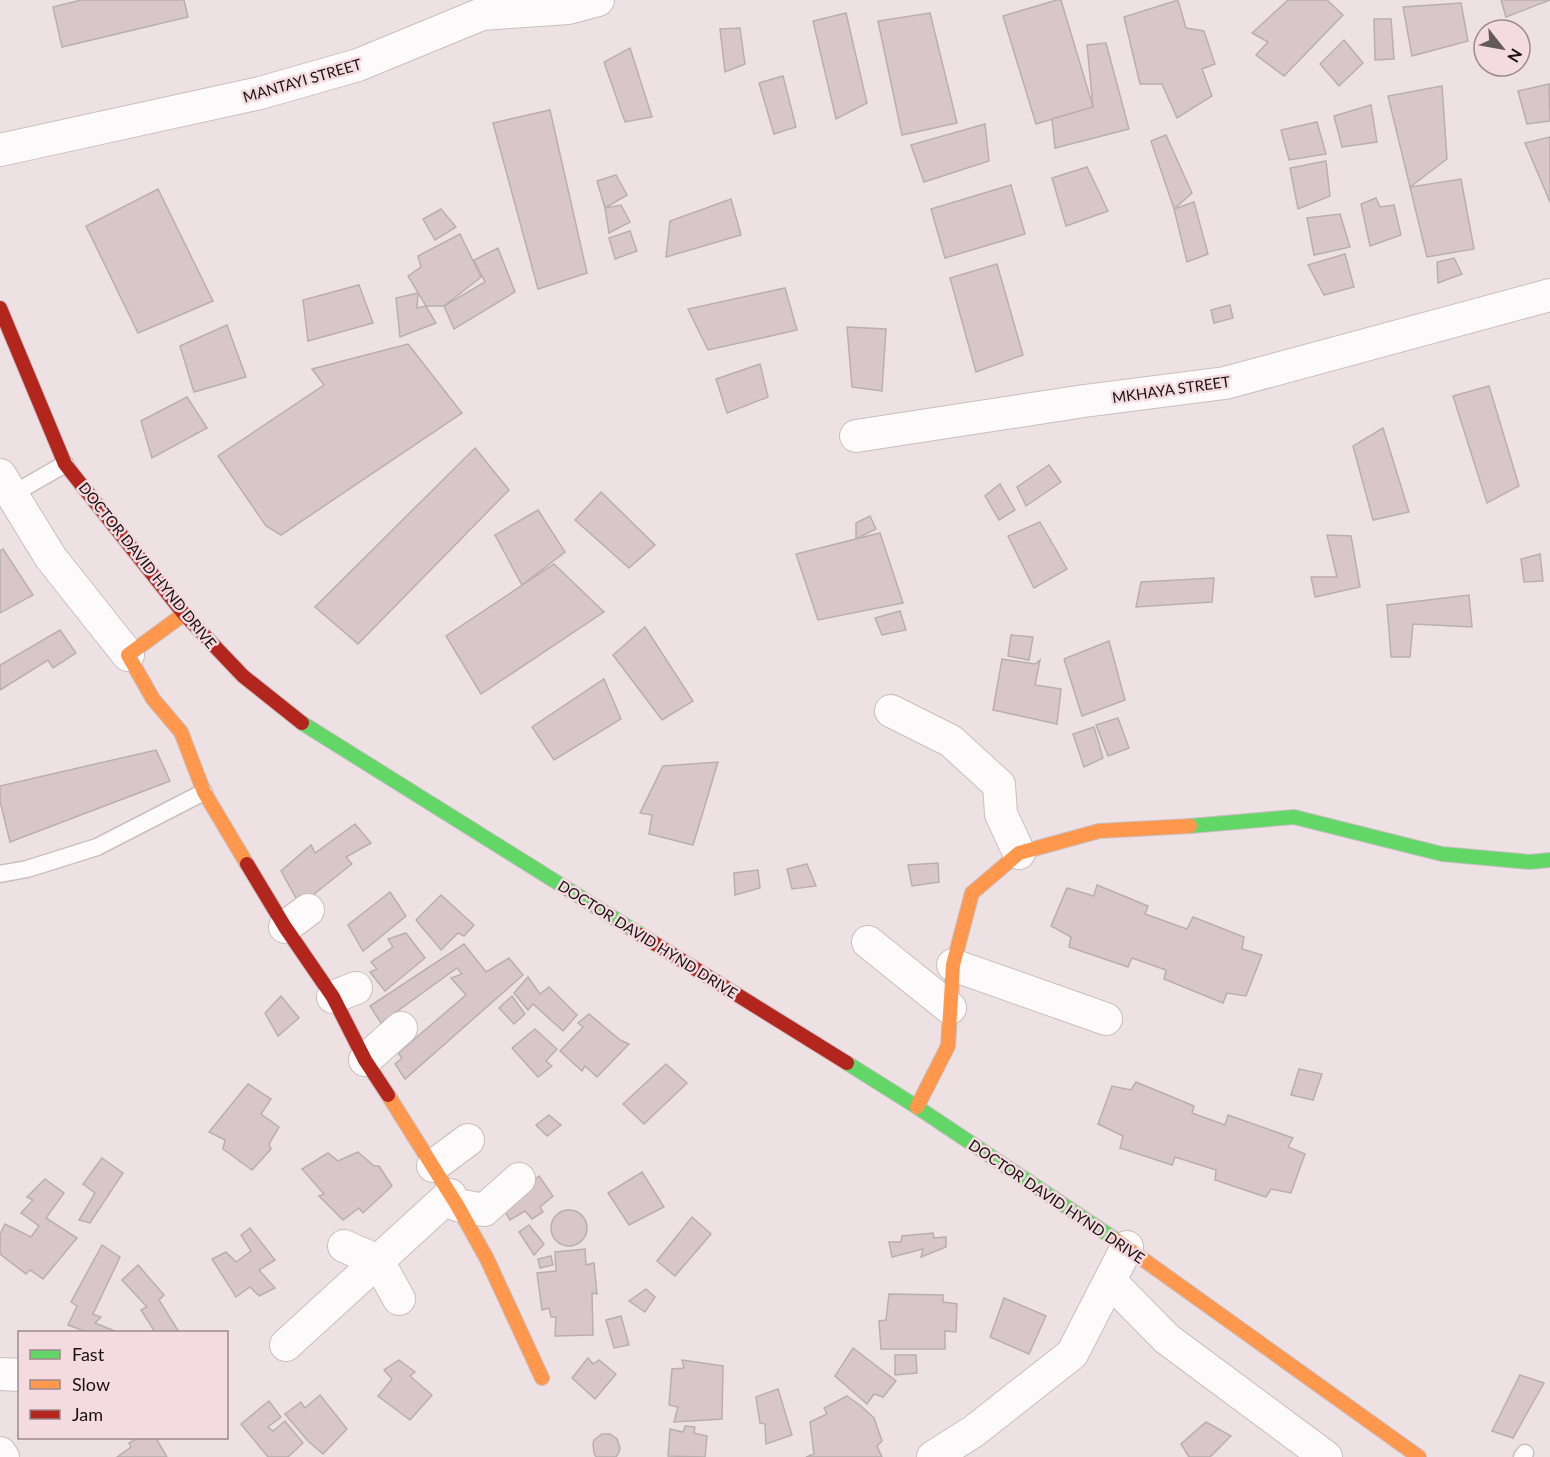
<svg xmlns="http://www.w3.org/2000/svg" width="1550" height="1457" viewBox="0 0 1550 1457" font-family="Lato,sans-serif">
<rect width="100%" height="100%" fill="#eee1e3"/>
<g fill="#d9c6c9" stroke="#b9afb0" stroke-width="1.5">
<path d="M81,0H184L188,17L62,47L53,7Z"/>
<path d="M1057,0H1061L1093,107L1036,124L1003,16Z"/>
<path d="M1178,0L1186,28L1204,31L1215,64L1202,69L1212,96L1177,118L1162,84H1140L1124,17Z"/>
<path d="M1288,0H1327L1343,15L1284,76L1256,55L1268,42L1252,33Z"/>
<path d="M1501,0H1550L1506,17Z"/>
<path d="M1461,3L1468,41L1412,56L1403,7Z"/>
<path d="M846,13L867,103L836,119L813,21Z"/>
<path d="M930,13L957,123L902,135L878,21Z"/>
<path d="M1374,19H1391L1394,59L1375,60Z"/>
<path d="M740,28L745,64L725,72L720,29Z"/>
<path d="M1344,40L1363,63L1339,86L1320,64Z"/>
<path d="M1106,43L1129,129L1055,148L1052,119L1093,107L1087,45Z"/>
<path d="M630,48L652,117L625,122L604,62Z"/>
<path d="M783,76L796,127L774,134L759,83Z"/>
<path d="M1549,84L1550,121L1527,124L1518,91Z"/>
<path d="M1442,86L1447,159L1410,187L1388,96Z"/>
<path d="M1371,105L1377,142L1342,147L1334,116Z"/>
<path d="M550,110L587,273L538,289L493,123Z"/>
<path d="M1317,122L1326,154L1289,160L1281,130Z"/>
<path d="M985,124L989,161L924,182L911,145Z"/>
<path d="M1166,135L1192,193L1174,209L1151,141Z"/>
<path d="M1550,137V202L1525,143Z"/>
<path d="M1326,161L1330,196L1298,209L1290,168Z"/>
<path d="M1087,167L1108,211L1066,226L1052,178Z"/>
<path d="M616,175L627,195L605,208L597,181Z"/>
<path d="M1461,179L1474,249L1427,257L1410,187Z"/>
<path d="M1011,185L1025,234L945,258L931,209Z"/>
<path d="M158,189L213,301L138,333L86,226Z"/>
<path d="M1376,198L1380,207L1394,205L1401,235L1370,246L1361,204Z"/>
<path d="M731,199L741,235L666,257L670,221Z"/>
<path d="M1194,202L1208,254L1187,262L1174,209Z"/>
<path d="M621,205L630,222L609,233L605,208Z"/>
<path d="M441,209L456,227L435,240L423,219Z"/>
<path d="M1340,214L1350,247L1314,255L1307,218Z"/>
<path d="M630,231L637,251L615,259L609,238Z"/>
<path d="M460,234L481,277L444,306H426L408,276L421,267L418,256Z"/>
<path d="M498,248L515,292L454,329L444,306L485,282L474,260Z"/>
<path d="M1345,254L1354,287L1324,295L1308,265Z"/>
<path d="M1454,258L1462,274L1438,283L1437,262Z"/>
<path d="M997,264L1023,355L976,372L950,278Z"/>
<path d="M359,285L373,323L308,341L303,300Z"/>
<path d="M785,288L797,330L708,350L688,309Z"/>
<path d="M418,293L417,308L426,306L436,323L400,337L396,298Z"/>
<path d="M1230,305L1233,318L1214,323L1211,310Z"/>
<path d="M227,325L246,377L194,392L180,346Z"/>
<path d="M847,327L886,329L882,391L852,387Z"/>
<path d="M408,344L462,413L281,535L266,526L218,456L324,385L312,369Z"/>
<path d="M760,364L768,397L727,413L716,379Z"/>
<path d="M1489,386L1519,486L1487,503L1453,396Z"/>
<path d="M187,397L207,428L152,458L141,421Z"/>
<path d="M1383,428L1409,512L1373,520L1353,446Z"/>
<path d="M475,448L509,490L358,644L315,607Z"/>
<path d="M1049,465L1061,482L1026,506L1017,487Z"/>
<path d="M1000,484L1015,510L999,520L985,496Z"/>
<path d="M601,492L655,545L629,568L575,520Z"/>
<path d="M538,510L565,552L522,585L495,535Z"/>
<path d="M870,516L876,529L856,539V523Z"/>
<path d="M1040,522L1067,569L1034,588L1008,536Z"/>
<path d="M880,533L903,603L818,620L796,554Z"/>
<path d="M1327,535L1351,536L1360,587L1315,597L1311,577H1337Z"/>
<path d="M3,549L33,595L0,613V551Z"/>
<path d="M1540,554L1543,581L1524,582L1521,559Z"/>
<path d="M554,564L604,612L481,694L446,636Z"/>
<path d="M1214,578L1212,602L1136,607L1141,582Z"/>
<path d="M1469,595L1472,627L1413,624L1410,657H1391L1387,605Z"/>
<path d="M900,611L906,630L882,635L875,618Z"/>
<path d="M645,627L693,701L662,720L613,655Z"/>
<path d="M60,630L76,653L53,668L48,660L0,690V665Z"/>
<path d="M1011,635L1033,637L1029,660L1008,656Z"/>
<path d="M1109,641L1125,700L1082,716L1064,659Z"/>
<path d="M1002,659L1035,664L1040,660L1035,685L1061,689L1057,724L993,710Z"/>
<path d="M604,679L621,719L554,760L532,727Z"/>
<path d="M1118,718L1129,748L1108,756L1096,725Z"/>
<path d="M1094,727L1103,758L1084,767L1073,734Z"/>
<path d="M156,750L170,781L10,842L0,801V786Z"/>
<path d="M718,762L693,845L649,834L652,815L640,813L663,766Z"/>
<path d="M355,824L371,843L346,857L352,864L300,905L281,871L311,845L315,853Z"/>
<path d="M938,863L939,882L912,886L908,865Z"/>
<path d="M807,864L816,886L792,889L787,869Z"/>
<path d="M758,870L760,888L735,895L734,873Z"/>
<path d="M1097,885L1148,906L1145,914L1187,929L1193,917L1244,937L1242,949L1262,955L1246,996L1227,993L1223,1003L1164,979L1166,970L1132,958L1128,967L1069,947L1071,937L1051,926L1067,888L1094,896Z"/>
<path d="M390,892L406,916L363,951L348,925Z"/>
<path d="M441,895L474,925L464,936L458,933L441,950L416,920Z"/>
<path d="M406,933L425,958L385,991L370,972L377,969L371,962L393,947L388,939Z"/>
<path d="M464,944L486,972L509,958L523,975L405,1079L395,1064L402,1058L398,1053L466,995L451,978L462,974L457,968L381,1023L370,1006Z"/>
<path d="M528,977L540,994L549,987L577,1015L563,1031L533,1004L528,1010L514,993Z"/>
<path d="M281,996L299,1018L278,1036L265,1013Z"/>
<path d="M512,996L525,1014L514,1024L499,1008Z"/>
<path d="M589,1014L620,1040L629,1044L597,1077L585,1066L582,1071L560,1051L583,1027L578,1023Z"/>
<path d="M535,1029L557,1049L546,1061L552,1066L538,1077L512,1048Z"/>
<path d="M666,1064L687,1083L644,1124L623,1104Z"/>
<path d="M1299,1069L1322,1074L1313,1100L1291,1095Z"/>
<path d="M1136,1082L1194,1106L1192,1113L1225,1125L1228,1115L1293,1138L1288,1147L1305,1154L1291,1193L1271,1189L1266,1197L1215,1180L1216,1170L1175,1157L1172,1165L1120,1148L1123,1136L1098,1124L1112,1086L1131,1090Z"/>
<path d="M248,1084L271,1099L261,1114L279,1127L269,1144L271,1149L252,1170L223,1149L225,1140L209,1132Z"/>
<path d="M549,1115L561,1125L547,1136L536,1125Z"/>
<path d="M358,1152L374,1166H379L392,1186L363,1213L359,1208L343,1220L319,1196L324,1194L302,1169L328,1153L338,1161Z"/>
<path d="M102,1158L123,1173L90,1223L79,1220L95,1193L83,1184Z"/>
<path d="M642,1172L664,1207L629,1225L608,1193Z"/>
<path d="M539,1176L553,1196L540,1207L543,1212L532,1219L525,1211L510,1220L502,1207Z"/>
<path d="M45,1179L64,1193L46,1218L77,1238L43,1279L30,1270L26,1274L0,1254V1234L5,1224L31,1237L39,1226L21,1213L33,1200L27,1197Z"/>
<circle cx="569" cy="1228" r="18"/>
<path d="M692,1217L711,1234L675,1276L657,1261Z"/>
<path d="M529,1225L544,1244L534,1255L519,1232Z"/>
<path d="M250,1228L275,1260L259,1270L275,1288L259,1296L250,1287L236,1297L212,1259L226,1252L236,1262L251,1251L241,1235Z"/>
<path d="M933,1233L934,1238L946,1237V1247L921,1257L923,1249L892,1257L889,1242H901L902,1236Z"/>
<path d="M102,1245L120,1257L93,1314L101,1317L95,1323L117,1332H87L68,1325L77,1306L71,1302Z"/>
<path d="M585,1249L586,1265L594,1263L597,1294L592,1293L593,1335L555,1336L556,1317H551L549,1308L542,1310L537,1273L556,1271L555,1252Z"/>
<path d="M551,1256L553,1265L540,1268L538,1259Z"/>
<path d="M138,1265L164,1295L159,1300L179,1332H155L141,1310L147,1307L122,1280Z"/>
<path d="M646,1289L655,1297L645,1312L629,1301Z"/>
<path d="M889,1294L943,1295V1302L957,1304L956,1332L945,1331V1349H881L879,1321L886,1320Z"/>
<path d="M1004,1298L1046,1316L1029,1354L990,1337Z"/>
<path d="M621,1316L629,1345L614,1348L606,1320Z"/>
<path d="M853,1348L896,1381L883,1397L874,1394L867,1404L835,1376Z"/>
<path d="M895,1355H916L917,1373L895,1375Z"/>
<path d="M588,1358L593,1364L599,1360L616,1374L595,1399L572,1378Z"/>
<path d="M399,1360L415,1372L410,1376L432,1395L410,1420L378,1396L392,1379L384,1370Z"/>
<path d="M682,1360L723,1366L722,1419L674,1422L678,1407L669,1405L672,1369L684,1368Z"/>
<path d="M1520,1375L1544,1383L1513,1438L1492,1431Z"/>
<path d="M778,1389L792,1435L766,1444L765,1424L760,1423L756,1397Z"/>
<path d="M320,1395L347,1429L323,1454L308,1441L285,1414L301,1402L305,1408Z"/>
<path d="M847,1396L861,1406L874,1418L882,1441L877,1446L882,1457H806L814,1454L810,1422L827,1414L824,1408Z"/>
<path d="M269,1401L281,1417L268,1427L273,1431L285,1421L303,1443L288,1457H268L241,1424Z"/>
<path d="M1206,1422L1231,1436L1210,1457H1189L1181,1444Z"/>
<path d="M685,1426L695,1427L694,1433L707,1436L705,1457L668,1456L670,1429L683,1432Z"/>
<path d="M602,1434H610L617,1439L620,1448L619,1452L616,1457H596L594,1453L593,1444L594,1440Z"/>
<path d="M138,1438H156L167,1457H117L131,1447L129,1443Z"/>
</g>
<g fill="none" stroke-linecap="round" stroke-linejoin="round">
<g stroke="#c9bec0" stroke-width="19">
<g id="lane">
<path d="M6,498L65,464"/>
<path d="M0,874L27,869L97,847L204,792"/>
<path d="M1522,1457L1525,1453"/>
</g>
</g>
<g stroke="#c9bec0" stroke-width="34">
<g id="street">
<path d="M0,150L260,93L358,65L482,14L568,8L598,0"/>
<path d="M856,436L1084,401L1225,383L1550,295"/>
<path d="M0,475L51,558L128,655"/>
<path d="M891,711L951,741L999,785L1001,814L1019,853"/>
<path d="M285,927L308,910"/>
<path d="M868,942L950,1008"/>
<path d="M953,965L1106,1019"/>
<path d="M333,997L356,988"/>
<path d="M365,1060L401,1028"/>
<path d="M433,1166L468,1140"/>
<path d="M457,1205L484,1210L519,1179"/>
<path d="M344,1246L378,1261L399,1299"/>
<path d="M1110,1281L1167,1339L1326,1457"/>
<path d="M286,1345L450,1195"/>
<path d="M0,1374L20,1375"/>
<path d="M0,1453L3,1457"/>
<path d="M933,1457L974,1431L1072,1354L1127,1247"/>
</g>
</g>
<g stroke="#c9bec0" stroke-width="16">
<g id="fast">
<path d="M302,723L641,935"/>
<path d="M1190,826L1294,817L1442,854L1530,862L1550,860"/>
<path d="M847,1063L917,1107L1116,1240"/>
</g>
</g>
<g stroke="#c9bec0" stroke-width="16">
<g id="slow">
<path d="M184,614L128,655L153,699L181,732L204,792L247,864"/>
<path d="M388,1095L457,1205L487,1259L542,1378"/>
<path d="M917,1107L948,1046L953,965L972,893L1019,853L1099,831L1190,826"/>
<path d="M1116,1240L1419,1457"/>
</g>
</g>
<g stroke="#c9bec0" stroke-width="16">
<g id="jam">
<path d="M0,308L65,464L184,614L243,676L302,723"/>
<path d="M247,864L285,927L333,997L365,1060L388,1095"/>
<path d="M641,935L847,1063"/>
</g>
</g>
<use href="#lane" stroke="#fcfafb" stroke-width="16"/>
<use href="#street" stroke="#fcfafb" stroke-width="32"/>
<use href="#fast" stroke="#63d668" stroke-width="14"/>
<use href="#slow" stroke="#ff974d" stroke-width="14"/>
<use href="#jam" stroke="#b3261e" stroke-width="14"/>
</g>
<g text-anchor="middle" dominant-baseline="central" stroke-width="5" stroke-linejoin="round" paint-order="stroke">
<g font-size="15" fill="#191113" stroke="#f4dbdf">
<text transform="translate(302 80) rotate(-16)">MANTAYI STREET</text>
<text transform="translate(1171 389) rotate(-8)">MKHAYA STREET</text>
<text transform="translate(148 565) rotate(51)">DOCTOR DAVID HYND DRIVE</text>
<text transform="translate(648 939) rotate(32)">DOCTOR DAVID HYND DRIVE</text>
<text transform="translate(1057 1201) rotate(34)">DOCTOR DAVID HYND DRIVE</text>
</g>
</g>
<rect x="18" y="1331" width="210" height="108" fill="#f4dbdf" stroke="#9c8a8d" stroke-width="1.5"/>
<rect x="30" y="1350" width="30" height="9" fill="#63d668" stroke="#9c8a8d" stroke-width="1.5"/>
<text x="72" y="1361" font-size="18" fill="#191113">Fast</text>
<rect x="30" y="1380" width="30" height="9" fill="#ff974d" stroke="#9c8a8d" stroke-width="1.5"/>
<text x="72" y="1391" font-size="18" fill="#191113">Slow</text>
<rect x="30" y="1410" width="30" height="9" fill="#b3261e" stroke="#9c8a8d" stroke-width="1.5"/>
<text x="72" y="1421" font-size="18" fill="#191113">Jam</text>
<g transform="translate(1502 48) rotate(121)"><circle r="28" fill="#f4dbdf" stroke="#9c8a8d" stroke-width="1.5"/>
<path d="M0-4.5L10 22L0 15L-10 22Z" fill="#645a5c"/>
<text y="-9" font-size="16" font-weight="bold" text-anchor="middle" fill="#191113">N</text>
</g>
</svg>
